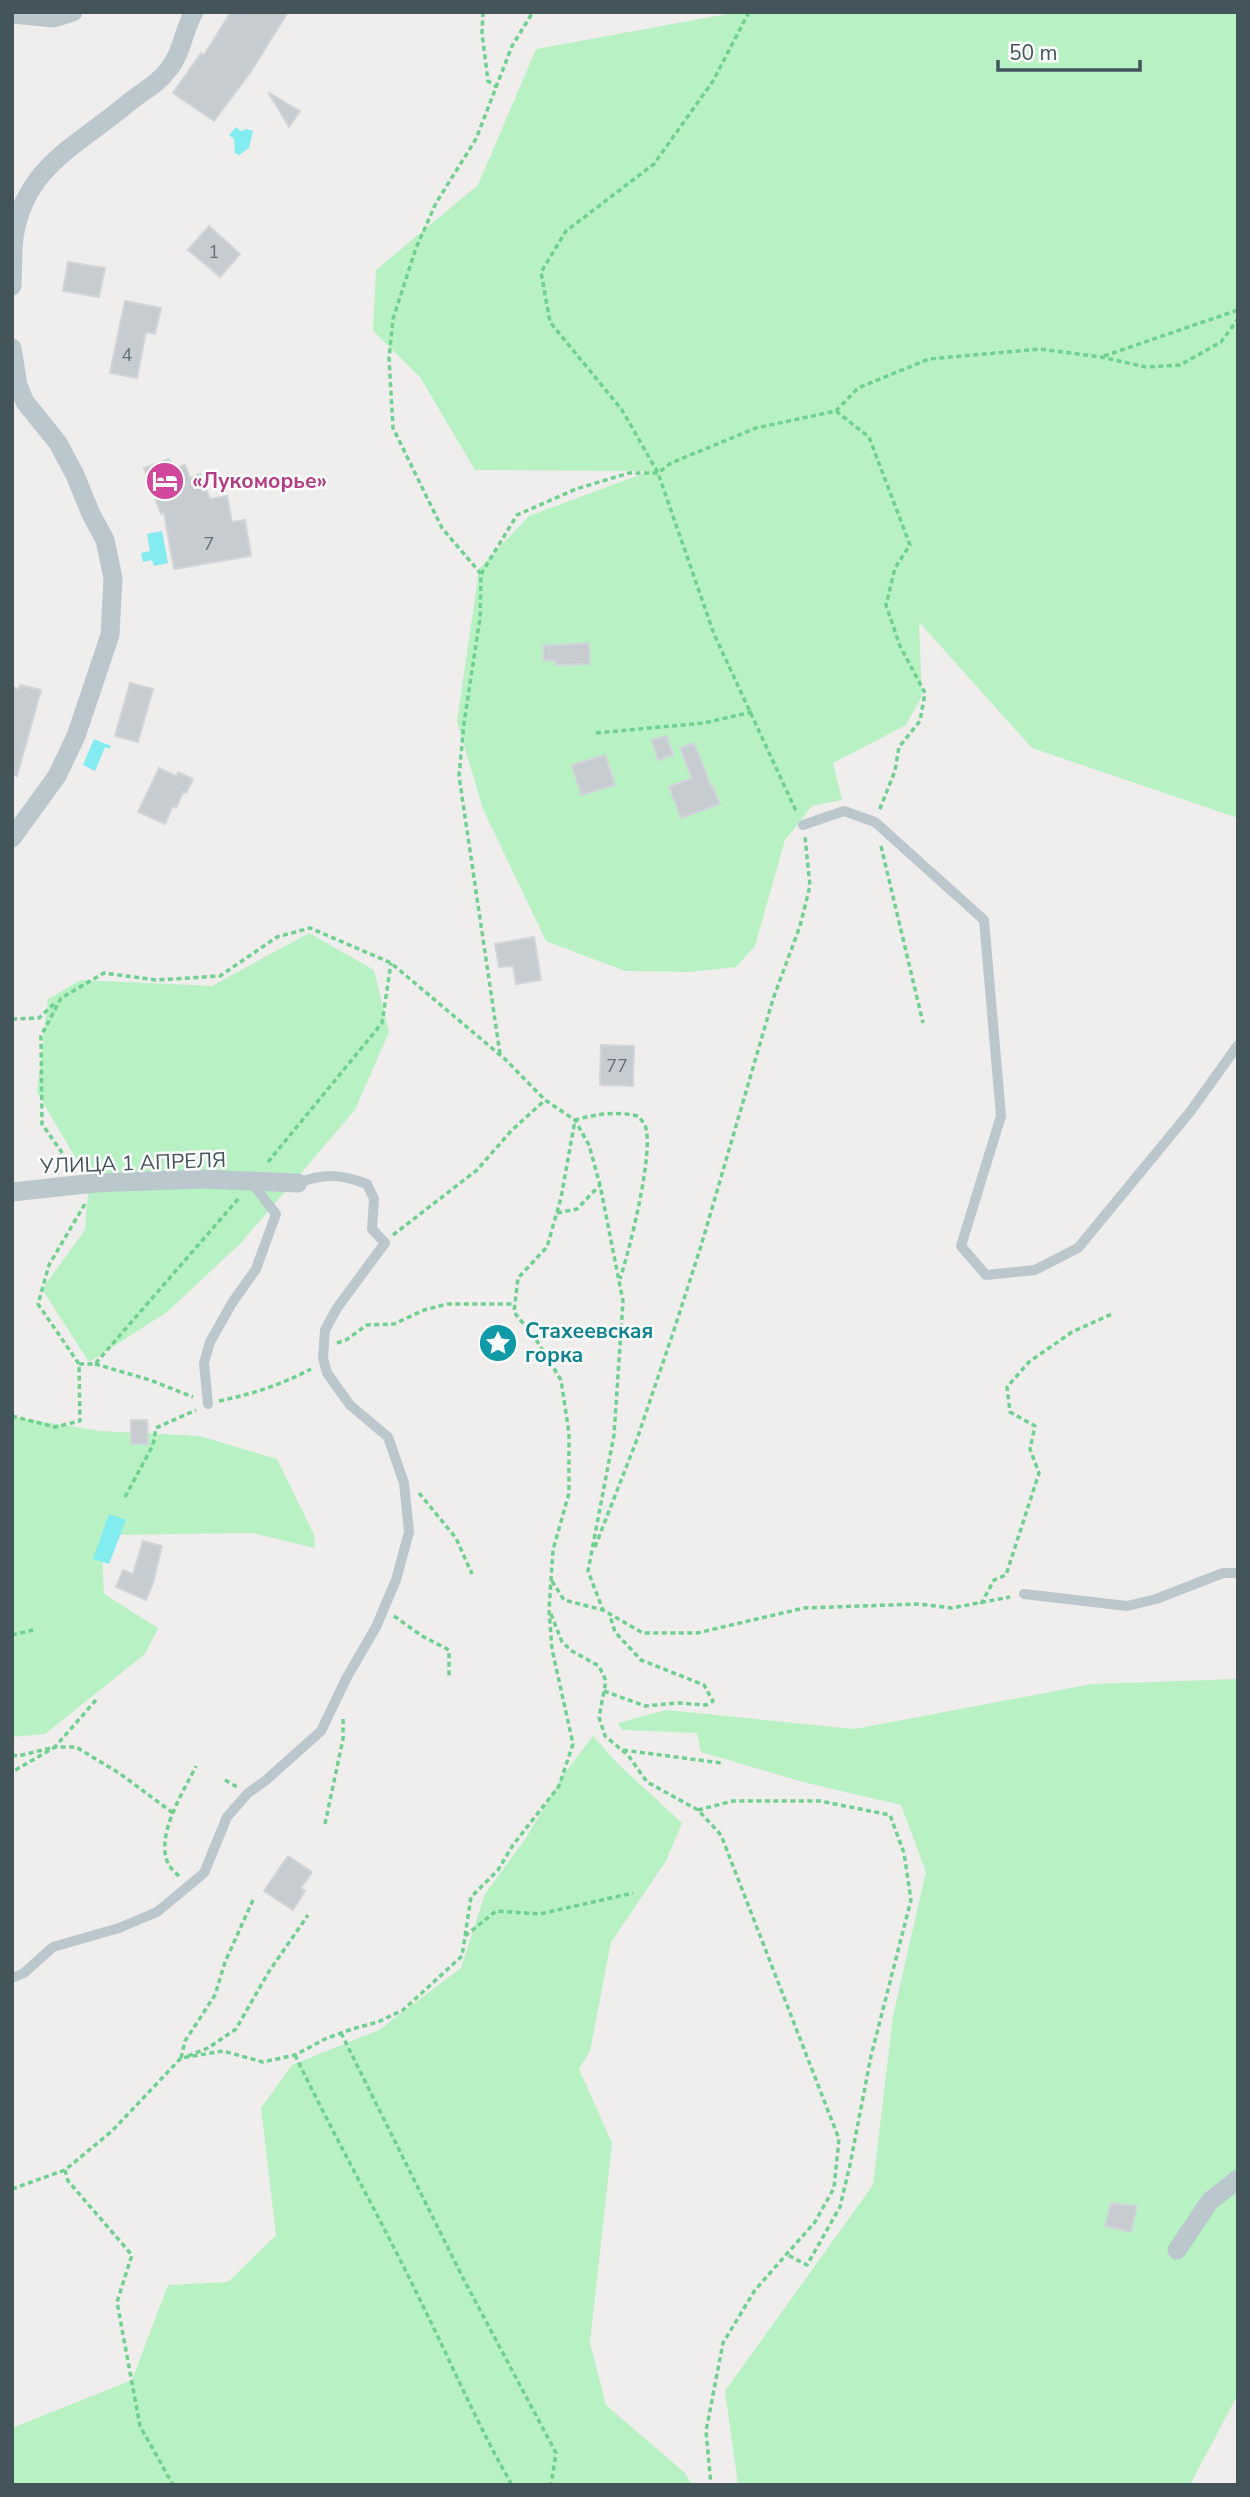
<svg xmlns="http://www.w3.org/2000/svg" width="1250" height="2497" viewBox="0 0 1250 2497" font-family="'Nunito Sans',sans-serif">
<rect width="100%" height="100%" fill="#f0eded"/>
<g fill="#b8f1c4">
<path d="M738,12H1238V818L1032,748L919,622L922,696L906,725L833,763L842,800L812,806L785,840L755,946L736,967L690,972L625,971L546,941L483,809L457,722L479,569L529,516L650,471L475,470L420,377L373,331L376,270L478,185L536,49Z"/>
<path d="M309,933L374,970L389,1032L355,1110L240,1244L167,1312L89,1362L42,1289L85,1230L89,1181L37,1092L48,999L81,980L212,986Z"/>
<path d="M12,1417L101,1431L200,1436L277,1459L314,1535L315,1548L252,1533L112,1535L102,1555L104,1594L158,1628L145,1654L45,1734L12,1737Z"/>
<path d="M1238,1679V2394L1190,2485H738L725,2391L873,2185L893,2016L926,1872L901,1805L803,1782L701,1752L697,1733L622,1730L618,1723L666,1710L855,1729L1092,1684Z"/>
<path d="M593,1736L618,1764L682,1823L666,1861L611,1942L590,2051L579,2069L612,2143L590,2343L606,2405L685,2473L692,2485H12V2428L132,2380L168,2285L228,2282L276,2235L261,2108L292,2065L379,2030L461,1968L485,1894L526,1838L564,1774Z"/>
</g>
<g fill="#83ecf0">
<path d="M236,127L241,131L246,129L253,131L249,148L239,155L235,153L234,139L229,135Z"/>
<path d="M162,531L168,563L154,566L152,560L143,562L141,553L150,551L147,534Z"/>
<path d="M94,739L111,746L109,749L105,747L95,771L83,765Z"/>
<path d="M109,1514L126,1520L109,1564L93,1559Z"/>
</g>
<g fill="#c6ccd0" stroke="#d1d5d9" stroke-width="2">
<path d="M231,12H288L250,73L214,121L173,93L201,53L204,55Z"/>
<path d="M268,92L300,111L289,127Z"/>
<path d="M209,226L240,254L220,277L188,250Z"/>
<path d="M68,262L105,268L99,297L63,291Z"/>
<path d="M125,301L161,308L155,334L146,332L137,378L110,373Z"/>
<path d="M169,459L173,469L185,465L190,478L200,474L210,499L227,496L232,522L245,520L251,556L174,569L164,513L161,514L144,468Z"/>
<path d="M589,643L590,664L556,665V660L544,661L543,646Z"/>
<path d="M130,683L153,689L138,742L115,736Z"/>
<path d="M20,685L41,690L17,776L12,775V687L19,689Z"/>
<path d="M667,736L673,755L658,760L652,740Z"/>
<path d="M694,743L711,786L712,785L720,804L681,818L669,787L692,778L680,748Z"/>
<path d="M605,755L615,785L581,795L572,765Z"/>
<path d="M159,768L176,776L178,772L193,779L186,793L183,792L176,808L173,806L165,824L138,812Z"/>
<path d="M534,937L541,980L516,984L513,966L499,967L495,944Z"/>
<path d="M601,1045L634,1046L633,1086L600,1085Z"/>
<path d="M131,1420H147L148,1444H131Z"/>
<path d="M143,1541L162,1546L153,1583L146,1600L116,1587L123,1570L133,1574Z"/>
<path d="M288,1856L312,1872L301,1888L305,1891L293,1910L264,1891Z"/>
<path d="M1111,2203L1137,2206L1131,2232L1105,2226Z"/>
</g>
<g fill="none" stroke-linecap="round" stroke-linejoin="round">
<g stroke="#6fd08f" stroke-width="3.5" stroke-dasharray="5 3.5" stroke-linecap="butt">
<path d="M483,12L482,33L488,81L497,87"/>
<path d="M749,12L713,81L654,164L566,231L541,272L550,322L622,410L658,473L714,634L797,813"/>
<path d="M1104,356L1238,310"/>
<path d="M836,411L869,437L910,545L895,568L886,605L900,646L925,693L920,721L899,747L895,771L879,811"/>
<path d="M481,574L517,515L576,489L629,473H658L671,463L756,428L836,411L858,388L929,359L1040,349L1101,357L1146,367L1180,365L1221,342L1238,319"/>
<path d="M596,733L704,723L752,712"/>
<path d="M881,846L923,1023"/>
<path d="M12,1019L39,1018L56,1002"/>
<path d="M500,1054L459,776L464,723L480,618L481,574L442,528L393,428L389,358L393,319L416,248L436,203L476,139L512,46L533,12"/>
<path d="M268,1162L382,1023L391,963"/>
<path d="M72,1167L42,1124L41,1036L61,998L104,973L156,980L220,976L277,937L310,928L382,959L391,963L506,1060L545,1100L575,1120L589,1145L600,1185L623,1301L614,1435L588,1571L603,1610L643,1633H697L804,1608L919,1604L952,1608L1010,1597"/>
<path d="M557,1213L577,1209L600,1185"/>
<path d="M393,1235L477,1170L511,1131L545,1100"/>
<path d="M337,1343L346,1340L367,1325L394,1324L424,1310L447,1304H515"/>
<path d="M79,1364H95L239,1198"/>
<path d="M95,1364L150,1380L193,1397"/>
<path d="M219,1401C252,1394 281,1385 311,1369"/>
<path d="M12,1416L55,1427L80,1421L79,1364L38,1304L49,1265L86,1202"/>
<path d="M419,1493L456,1538L472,1574"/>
<path d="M125,1497L153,1445L156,1428L196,1410"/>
<path d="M595,1547L636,1442L674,1330L701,1246L773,999L800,926L810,886L805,837"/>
<path d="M552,1581L564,1600L603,1610"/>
<path d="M981,1604L994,1580L1006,1575L1039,1473L1030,1449L1035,1426L1010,1412L1007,1387L1029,1362L1072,1332L1114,1313"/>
<path d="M551,1614L562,1642L572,1651L599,1666L606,1681L599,1717L605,1736L628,1755L647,1782L698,1810L721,1835L839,2139L834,2188L815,2222L755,2290L723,2343L706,2431L711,2485"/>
<path d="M394,1616L422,1636L449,1650V1678"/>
<path d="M12,1635L33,1630"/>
<path d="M604,1691L645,1706L678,1703L706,1705L713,1701L704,1685L641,1660L615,1632L610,1616"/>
<path d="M96,1700L55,1747H76L119,1773L173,1813"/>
<path d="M623,1750L721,1763"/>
<path d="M12,1755L18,1756L55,1747L12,1772"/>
<path d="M225,1780L237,1787"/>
<path d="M698,1810L733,1801H820L890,1815L904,1853L911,1900L871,2056L850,2165L840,2207L807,2265L786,2254"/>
<path d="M325,1824L343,1739V1719"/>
<path d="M179,1876C175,1872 170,1868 168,1863C155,1835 184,1791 196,1766"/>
<path d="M465,1936L496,1911L540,1914L633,1893"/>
<path d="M341,2033L464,2280L556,2453L551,2485"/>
<path d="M295,2055C336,2140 383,2223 424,2308C453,2367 479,2428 512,2485"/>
<path d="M188,2056L208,2048L236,2029L268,1973L308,1915"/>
<path d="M181,2058L185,2041L215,1995L225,1962L253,1900"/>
<path d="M65,2170L68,2181L132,2255L117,2302L140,2426L173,2485"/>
<path d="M12,2189L65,2170L112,2131L181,2058L223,2051L263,2062L295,2055L325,2039L352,2029L378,2022L403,2010L462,1956L471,1897L498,1870L513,1845L559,1786L573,1744L552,1649L549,1610L553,1550L569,1493V1433L561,1380L537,1341L514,1312L518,1278L547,1247L561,1198L575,1120C596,1114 616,1111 638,1116C640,1119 643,1121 645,1125C655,1150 629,1252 620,1279"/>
</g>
<g stroke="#bac8cd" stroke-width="10">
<path d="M803,825L844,811L875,822L984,920L1001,1116L961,1246L986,1275L1035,1270L1078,1248L1190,1112L1238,1045"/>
<path d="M208,1404L204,1363L210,1342L232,1303L256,1269L276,1214L252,1183"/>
<path d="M1024,1594L1127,1606L1156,1599L1223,1573H1238"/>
<path d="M12,1978L24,1973L53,1947L119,1928L157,1912L204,1873L227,1817L248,1793L265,1781L321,1731L347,1677L376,1627L396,1580L409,1532L404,1483L388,1437L350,1405L327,1373L323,1358L325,1330L337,1308L385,1243L372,1229L374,1199L367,1184C340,1174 324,1173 298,1183"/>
</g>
<g stroke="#bac8cd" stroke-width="19">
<path d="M12,14L54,18L73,12"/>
<path d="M12,286C13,271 12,254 14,238C24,167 77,146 127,104C141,92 157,85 168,70C182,54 183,31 194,12"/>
<path d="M12,348L18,385L25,402L58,443L75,475L91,514L105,540L113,578L110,635L76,736L57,776L12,838"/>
<path d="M12,1192L95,1183L201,1179L298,1183"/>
<path d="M1177,2250L1210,2201L1238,2179"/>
</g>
</g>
<defs>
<g id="hotel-disc" transform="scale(2.0125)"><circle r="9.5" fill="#d1479c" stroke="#fff"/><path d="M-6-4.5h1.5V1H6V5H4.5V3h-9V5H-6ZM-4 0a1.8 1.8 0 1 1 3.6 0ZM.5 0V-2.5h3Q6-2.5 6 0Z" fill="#fff"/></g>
<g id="sight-disc" transform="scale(2.0125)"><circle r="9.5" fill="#0f9aa8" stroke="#fff"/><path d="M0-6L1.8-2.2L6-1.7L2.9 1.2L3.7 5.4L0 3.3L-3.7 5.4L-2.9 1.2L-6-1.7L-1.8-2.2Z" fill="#fff"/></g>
</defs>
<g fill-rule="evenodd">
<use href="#hotel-disc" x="165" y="481"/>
<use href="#sight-disc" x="498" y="1343"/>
</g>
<g text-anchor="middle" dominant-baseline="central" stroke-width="5" stroke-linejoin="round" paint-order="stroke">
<g font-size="18" fill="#647278">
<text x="214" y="252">1</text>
<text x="127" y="355">4</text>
<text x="209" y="544">7</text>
<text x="617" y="1066">77</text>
</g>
<g font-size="21" font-weight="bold" fill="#b23c85" stroke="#fff" text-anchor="start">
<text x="192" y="481">«Лукоморье»</text>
</g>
<g font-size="21" fill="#44545b" stroke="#fff">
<text transform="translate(133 1163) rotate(-2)">УЛИЦА 1 АПРЕЛЯ</text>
</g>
<g font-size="21" font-weight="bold" fill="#0d838f" stroke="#fff" text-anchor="start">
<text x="525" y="1331">Стахеевская<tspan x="525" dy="24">горка</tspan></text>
</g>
</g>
<rect width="1250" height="2497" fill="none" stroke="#44545b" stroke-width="28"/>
<path d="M998 60v10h142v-10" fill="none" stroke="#44545b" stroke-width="3.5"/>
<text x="1009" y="60" font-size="21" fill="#44545b" stroke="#ffffff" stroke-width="5" paint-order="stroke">50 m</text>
</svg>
